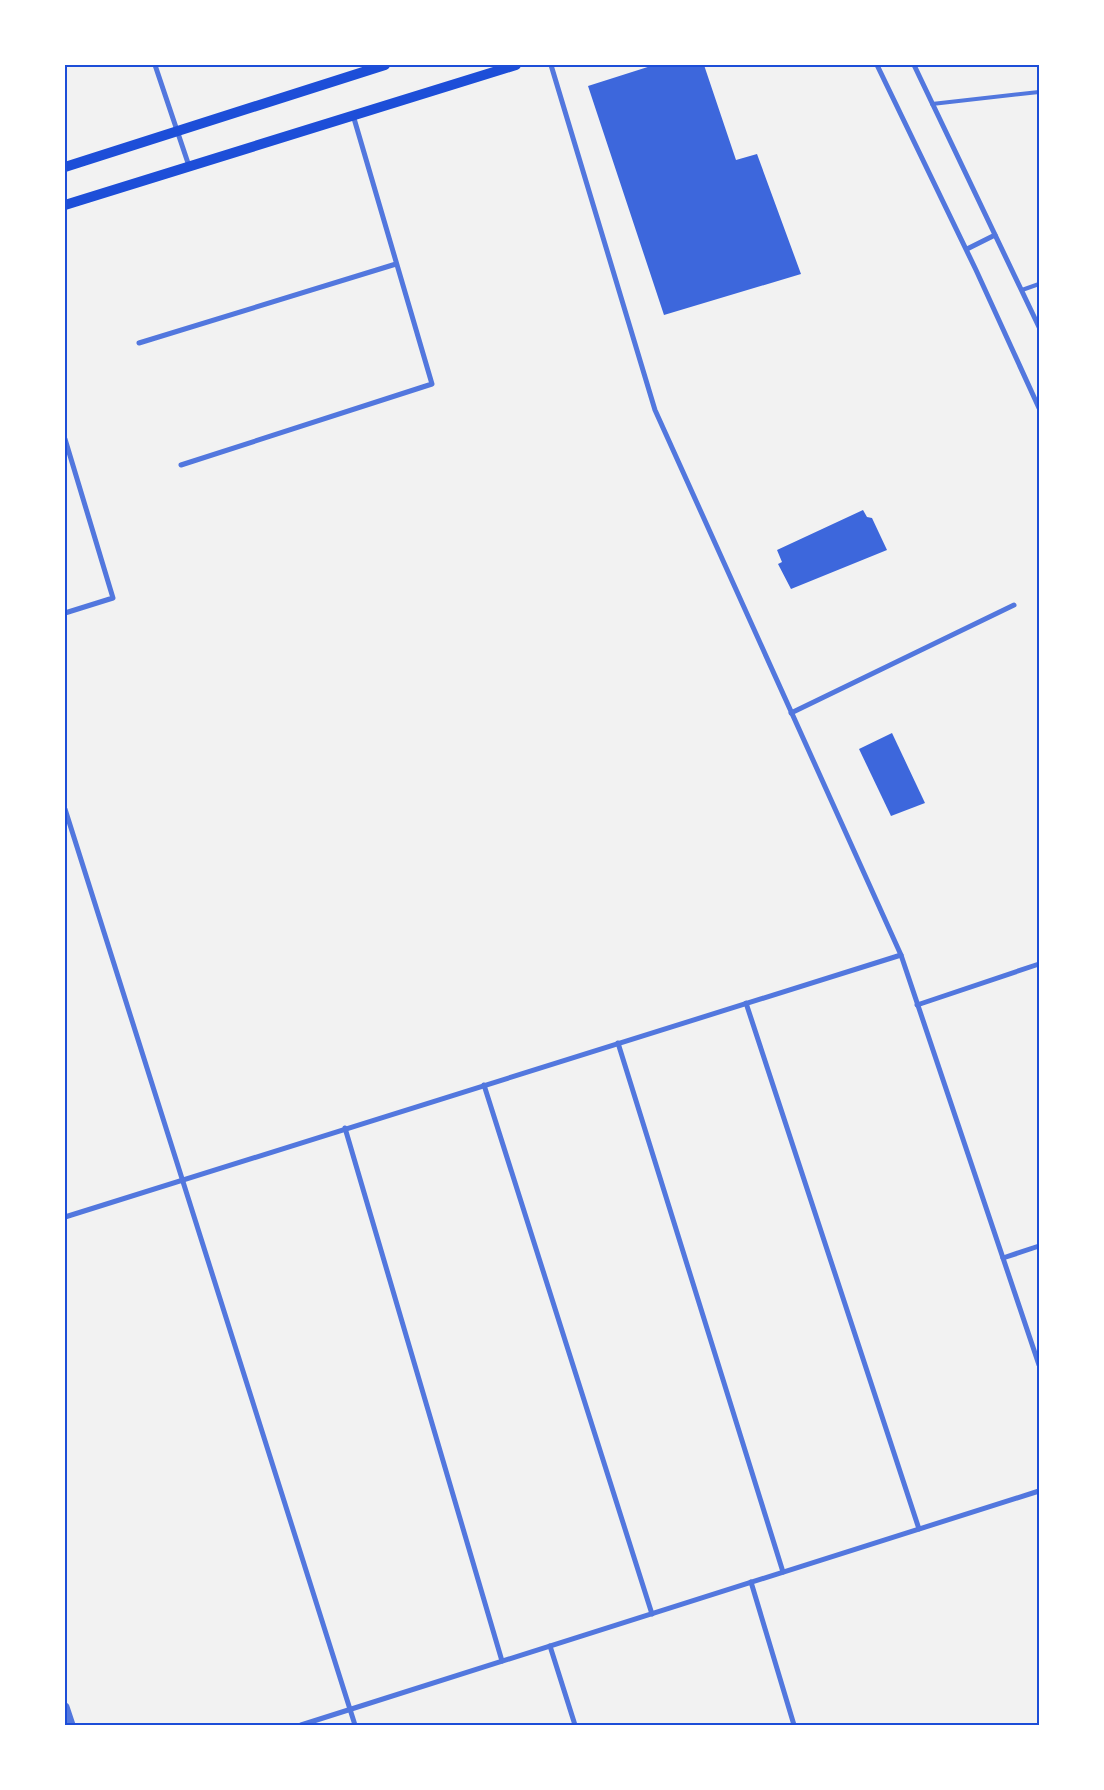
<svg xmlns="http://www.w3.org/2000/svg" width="1104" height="1790" viewBox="0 0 1104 1790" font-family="'Archivo Narrow',sans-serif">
<rect width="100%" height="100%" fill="#f2f2f2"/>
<g fill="#3d67dc">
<path d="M654,65H704L736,160L757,154L801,274L664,315L588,86Z"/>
<path d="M863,510L867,517L872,518L887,550L791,589L778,564L782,562L777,550Z"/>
<path d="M892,733L925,803L891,816L859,749Z"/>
</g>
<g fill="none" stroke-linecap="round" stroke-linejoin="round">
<g stroke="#5277de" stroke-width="4">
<path d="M932,104L1039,92"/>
<path d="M1022,290L1039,284"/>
</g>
<g stroke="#5277de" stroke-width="5">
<path d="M155,65L189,166"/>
<path d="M551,65L655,410L901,955L1039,1365"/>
<path d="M877,65L976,270L1039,408"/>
<path d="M914,65L1039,327"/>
<path d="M967,249L995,235"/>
<path d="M139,343L396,264"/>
<path d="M65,439L113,598L65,613"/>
<path d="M181,465L432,384L353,115"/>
<path d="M791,713L1014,605"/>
<path d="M65,809L355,1725"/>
<path d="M746,1003L919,1529"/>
<path d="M917,1005L1039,964"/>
<path d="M618,1043L783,1572"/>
<path d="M484,1085L652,1614"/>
<path d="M345,1128L502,1661"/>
<path d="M65,1217L901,955"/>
<path d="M1003,1258L1039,1246"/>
<path d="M751,1582L794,1725"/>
<path d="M550,1646L575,1725"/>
<path d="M301,1725L1039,1491"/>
</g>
<path stroke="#5277de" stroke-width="9" d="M65,1707L71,1725"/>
<g stroke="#1d4ed8" stroke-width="10">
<path d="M65,167L385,65"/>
<path d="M65,205L516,65"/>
</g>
</g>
<rect width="1104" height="1790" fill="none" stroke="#ffffff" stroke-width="132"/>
<rect x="66" y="66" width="972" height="1658" fill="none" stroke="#1d4ed8" stroke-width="2"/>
</svg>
